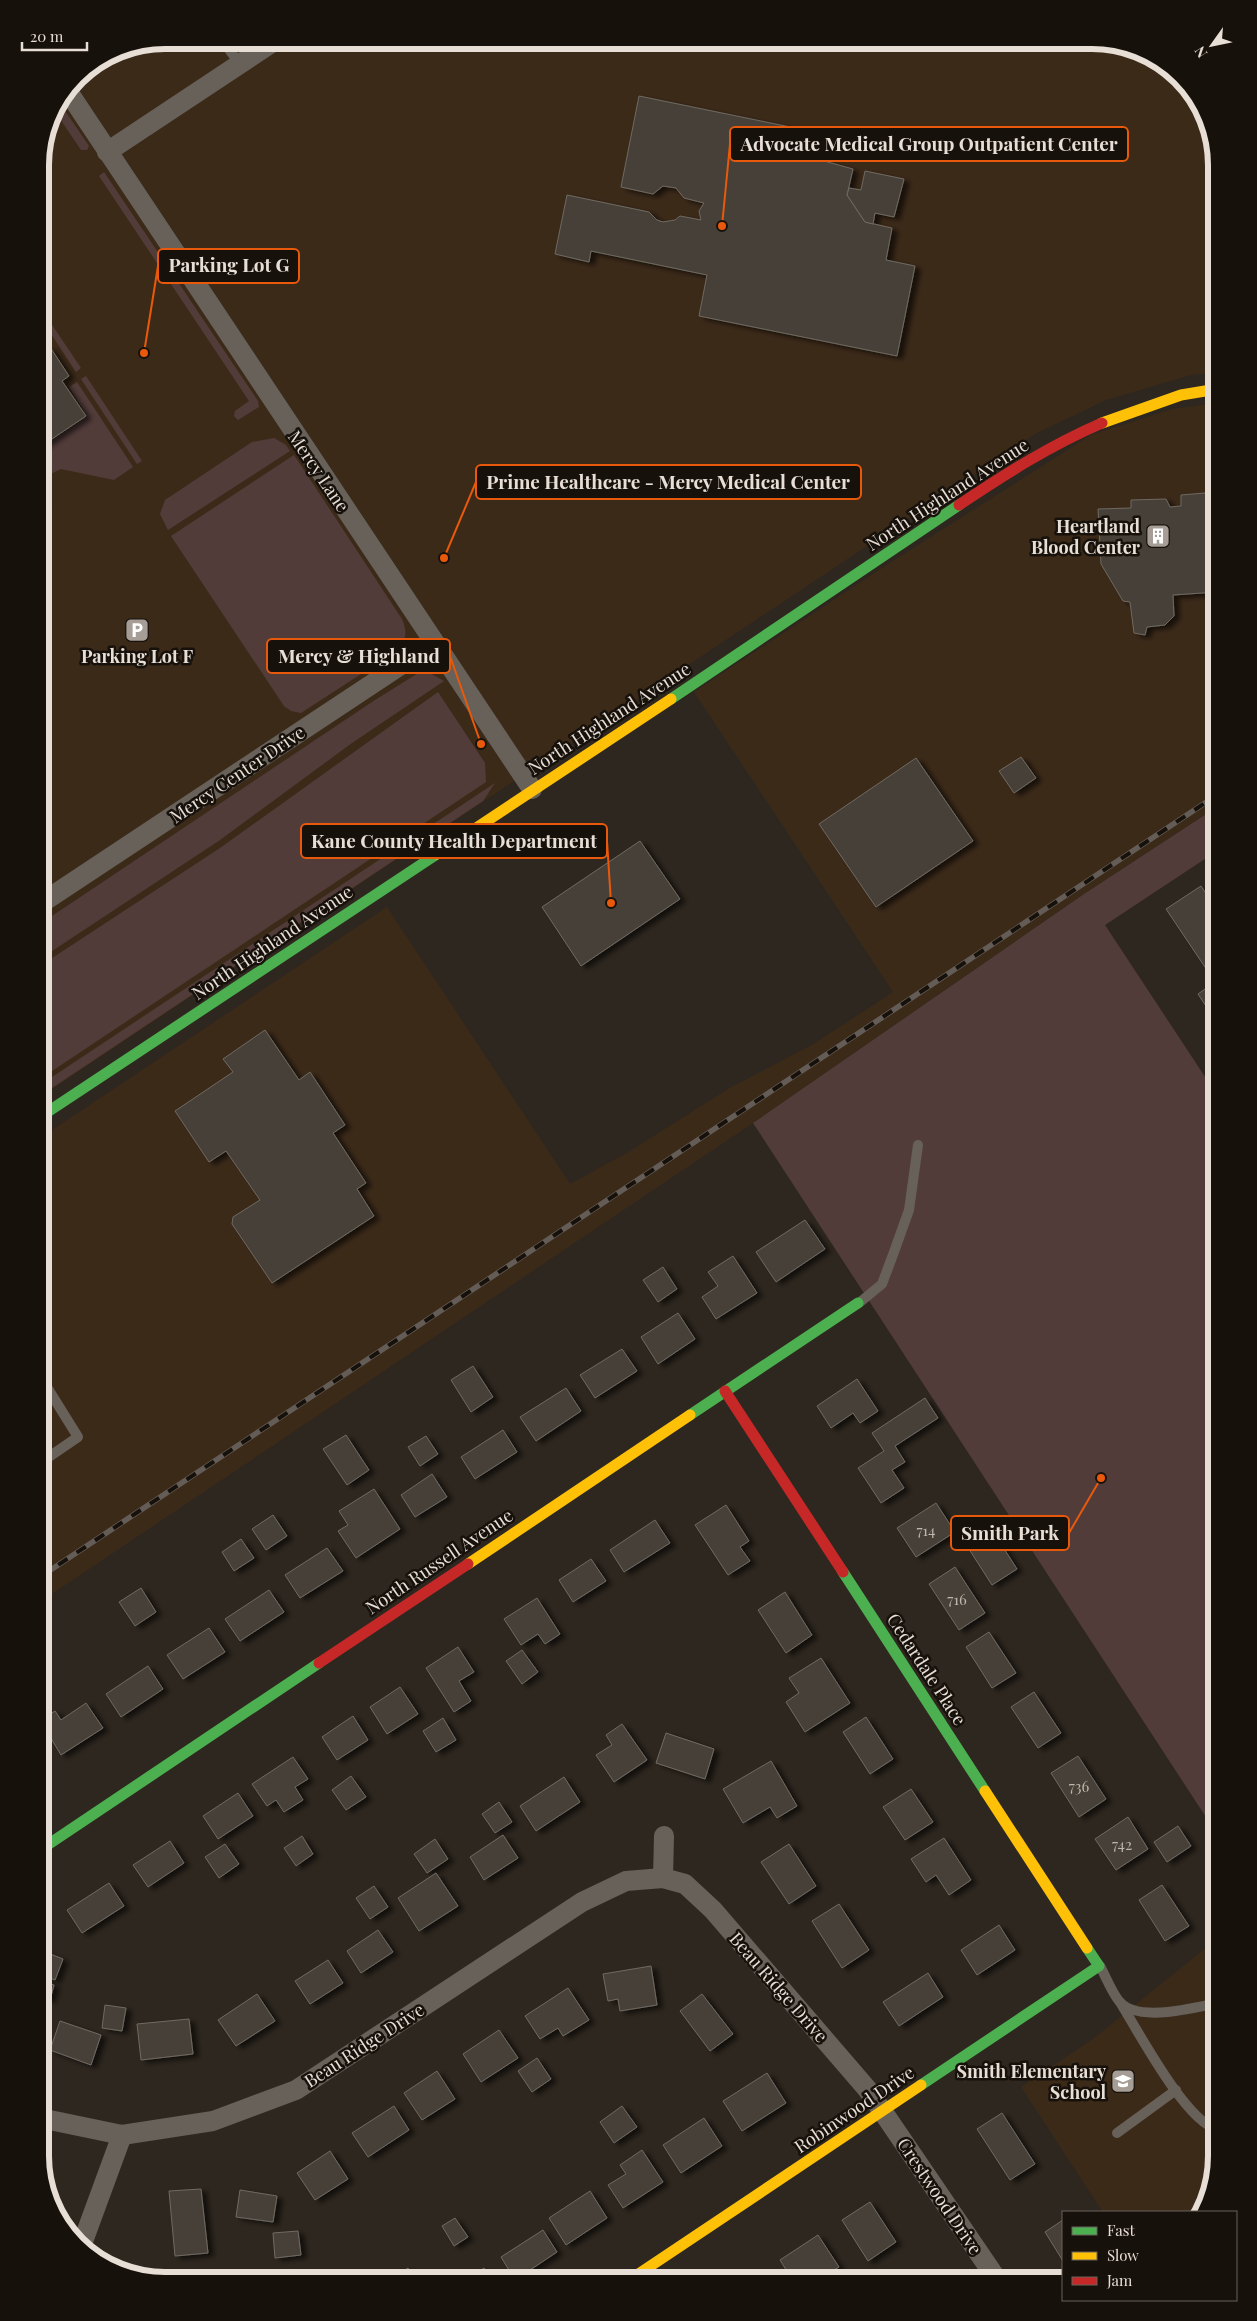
<svg xmlns="http://www.w3.org/2000/svg" width="1257" height="2321" viewBox="0 0 1257 2321" font-family="'Playfair Display',serif">
<defs>
<filter id="shadow"><feDropShadow dx="5.5" dy="3" stdDeviation="2.5" flood-color="#0009"/></filter>
</defs>
<rect width="100%" height="100%" fill="#2e271f"/>
<g fill="#3c2a19">
<path d="M165,40H1101L1168,66L1207,117L1217,165V373L1191,375L1106,400L1035,434L40,1097V157L50,117L77,76L117,49Z"/>
<path d="M1217,403V807L1084,894L753,1123L40,1602V1138L387,907L570,1184L630,1151L731,1087L812,1045L893,992L694,692L885,566L1091,435L1172,409Z"/>
<path d="M1217,1939V2157L1200,2212H1103L1021,2087L1093,2039Z"/>
</g>
<g fill="#523c3a">
<path d="M59,102L89,146L87,150H81L54,110Z"/>
<path d="M104,172L258,401L259,407L238,420L234,416L235,411L249,401L99,176Z"/>
<path d="M40,307L81,368L76,372L40,317Z"/>
<path d="M40,328L52,345L40,353Z"/>
<path d="M86,376L142,461L137,464L81,379Z"/>
<path d="M77,382L133,467L114,480L61,469L40,479V448L87,416L69,387Z"/>
<path d="M274,438L286,445L290,451L168,530L160,514L165,500L252,442Z"/>
<path d="M294,455L402,619C407,631 407,639 398,650L301,713L291,711L284,706L171,536Z"/>
<path d="M420,672H428L444,681L352,743L220,840L40,959V924L375,700Z"/>
<path d="M438,692L485,763L486,782L40,1079V966L220,848Z"/>
<path d="M495,783L483,801L40,1096V1085Z"/>
<path d="M1217,807V851L1105,925L1217,1095V1834L753,1123L1084,894Z"/>
</g>
<g fill="#464037" stroke="#6f6a62" filter="url(#shadow)">
<path d="M639,96L829,135L824,161L853,169L847,195L865,222L892,228L886,260L915,266L897,356L699,316L707,275L591,251L589,262L555,254L567,195L649,212L657,220L663,222L675,220L680,216L701,220L699,211L704,203L684,198L676,188L663,186L653,194L621,187Z"/>
<path d="M865,171L904,179L894,217L875,213L873,224L865,222L847,195L849,188L861,190Z"/>
<path d="M50,347L69,376L62,381L86,416L40,447V354Z"/>
<path d="M1217,492V592L1173,595L1174,616L1165,625L1147,627L1145,635L1134,633L1130,602L1123,601L1101,564L1098,509L1131,508V500L1166,499L1170,507L1181,506V495Z"/>
<path d="M1021,757L1036,778L1014,793L999,771Z"/>
<path d="M916,758L973,841L876,907L819,824Z"/>
<path d="M640,841L680,899L581,966L542,907Z"/>
<path d="M1201,886L1217,910V1023L1198,994L1215,982L1166,909Z"/>
<path d="M265,1030L299,1080L310,1072L345,1125L333,1133L366,1183L357,1189L374,1216L272,1283L232,1224L233,1217L260,1200L226,1151L209,1162L175,1111L233,1072L223,1059Z"/>
<path d="M805,1220L825,1249L776,1282L756,1252Z"/>
<path d="M733,1256L757,1293L716,1319L702,1297L718,1286L708,1272Z"/>
<path d="M663,1267L677,1289L658,1302L643,1280Z"/>
<path d="M678,1313L695,1339L658,1364L641,1337Z"/>
<path d="M622,1349L637,1371L595,1398L580,1375Z"/>
<path d="M473,1366L493,1397L471,1412L451,1380Z"/>
<path d="M857,1379L878,1411L860,1423L853,1413L831,1428L817,1406Z"/>
<path d="M566,1388L581,1411L536,1441L520,1417Z"/>
<path d="M925,1398L938,1418L895,1446L905,1462L892,1470L904,1488L881,1503L858,1468L884,1451L872,1433Z"/>
<path d="M503,1430L517,1452L475,1479L461,1457Z"/>
<path d="M346,1435L369,1470L347,1485L323,1449Z"/>
<path d="M426,1436L438,1454L420,1466L408,1447Z"/>
<path d="M432,1474L447,1497L415,1517L401,1495Z"/>
<path d="M374,1489L400,1529L356,1558L338,1531L348,1525L339,1511Z"/>
<path d="M936,1503L955,1532L916,1557L897,1528Z"/>
<path d="M726,1505L749,1541L740,1547L750,1561L728,1575L695,1525Z"/>
<path d="M273,1515L287,1536L266,1550L252,1529Z"/>
<path d="M655,1520L670,1543L624,1572L610,1550Z"/>
<path d="M992,1530L1017,1569L992,1585L967,1546Z"/>
<path d="M241,1539L254,1558L234,1571L222,1552Z"/>
<path d="M327,1548L343,1571L300,1598L285,1575Z"/>
<path d="M591,1559L606,1581L573,1602L559,1580Z"/>
<path d="M955,1567L985,1613L959,1630L929,1584Z"/>
<path d="M141,1588L156,1612L135,1626L119,1602Z"/>
<path d="M269,1590L284,1612L240,1641L225,1619Z"/>
<path d="M785,1592L812,1635L786,1653L758,1610Z"/>
<path d="M537,1598L560,1634L545,1644L538,1634L521,1645L504,1619Z"/>
<path d="M209,1628L225,1652L183,1679L167,1655Z"/>
<path d="M989,1632L1016,1673L992,1688L966,1647Z"/>
<path d="M458,1647L474,1672L459,1681L471,1701L454,1712L426,1668Z"/>
<path d="M522,1650L538,1672L522,1684L506,1661Z"/>
<path d="M821,1658L850,1703L805,1732L786,1702L799,1693L789,1678Z"/>
<path d="M148,1666L163,1689L121,1717L106,1694Z"/>
<path d="M400,1687L418,1714L387,1734L370,1707Z"/>
<path d="M1034,1692L1061,1733L1038,1748L1011,1707Z"/>
<path d="M86,1703L103,1728L61,1755L40,1720L55,1711L61,1720Z"/>
<path d="M353,1716L368,1740L337,1760L322,1737Z"/>
<path d="M866,1717L893,1759L870,1774L843,1732Z"/>
<path d="M443,1718L456,1740L436,1752L423,1731Z"/>
<path d="M622,1724L647,1760L614,1782L596,1755L612,1745L606,1735Z"/>
<path d="M666,1733L714,1749L705,1779L656,1763Z"/>
<path d="M1078,1756L1106,1799L1079,1817L1051,1773Z"/>
<path d="M293,1757L308,1779L295,1787L303,1800L284,1812L276,1800L267,1806L252,1784Z"/>
<path d="M771,1761L797,1806L777,1818L770,1807L743,1823L723,1789Z"/>
<path d="M351,1776L366,1797L346,1810L332,1790Z"/>
<path d="M564,1777L580,1802L536,1831L520,1806Z"/>
<path d="M911,1789L933,1822L905,1840L883,1807Z"/>
<path d="M238,1793L253,1816L218,1839L203,1816Z"/>
<path d="M499,1802L512,1822L495,1833L482,1814Z"/>
<path d="M1128,1817L1148,1849L1116,1870L1095,1839Z"/>
<path d="M1178,1826L1191,1846L1167,1862L1154,1842Z"/>
<path d="M503,1835L518,1858L484,1880L470,1857Z"/>
<path d="M302,1836L313,1854L296,1866L284,1848Z"/>
<path d="M944,1838L971,1880L949,1895L936,1875L926,1882L911,1859Z"/>
<path d="M435,1839L448,1859L427,1873L414,1854Z"/>
<path d="M170,1841L184,1863L148,1887L133,1865Z"/>
<path d="M225,1844L239,1864L219,1878L205,1857Z"/>
<path d="M789,1844L816,1886L789,1904L761,1862Z"/>
<path d="M436,1873L458,1906L419,1931L398,1898Z"/>
<path d="M109,1883L124,1906L82,1933L67,1910Z"/>
<path d="M1162,1885L1189,1926L1165,1941L1139,1900Z"/>
<path d="M374,1886L388,1907L370,1919L356,1898Z"/>
<path d="M839,1904L869,1950L842,1968L812,1921Z"/>
<path d="M999,1925L1015,1950L977,1975L961,1950Z"/>
<path d="M378,1930L393,1952L361,1973L347,1951Z"/>
<path d="M40,1950L63,1959L55,1980L40,1974Z"/>
<path d="M328,1960L343,1983L310,2004L295,1981Z"/>
<path d="M651,1966L657,2005L620,2011L618,1999L608,2001L603,1974Z"/>
<path d="M928,1973L943,1997L899,2026L883,2002Z"/>
<path d="M40,1981L54,1985L50,2000L40,1997Z"/>
<path d="M568,1988L589,2020L563,2036L558,2028L540,2039L525,2016Z"/>
<path d="M257,1994L275,2021L236,2046L218,2020Z"/>
<path d="M702,1994L733,2034L710,2051L680,2011Z"/>
<path d="M105,2005L126,2008L122,2031L102,2028Z"/>
<path d="M189,2019L193,2054L141,2060L137,2024Z"/>
<path d="M60,2021L101,2035L91,2065L50,2050Z"/>
<path d="M499,2030L518,2058L481,2082L463,2054Z"/>
<path d="M537,2058L551,2079L532,2092L518,2071Z"/>
<path d="M437,2071L455,2099L422,2120L404,2093Z"/>
<path d="M767,2073L786,2103L742,2131L723,2101Z"/>
<path d="M394,2106L409,2130L368,2157L352,2133Z"/>
<path d="M622,2106L637,2127L614,2143L600,2122Z"/>
<path d="M1002,2113L1035,2164L1010,2180L977,2129Z"/>
<path d="M704,2118L722,2146L681,2173L663,2145Z"/>
<path d="M642,2150L663,2182L623,2208L608,2185L626,2174L620,2165Z"/>
<path d="M330,2151L348,2179L315,2200L297,2173Z"/>
<path d="M201,2189L208,2253L175,2256L169,2191Z"/>
<path d="M240,2190L277,2196L273,2222L236,2217Z"/>
<path d="M590,2191L607,2218L566,2245L549,2218Z"/>
<path d="M870,2202L896,2242L868,2261L842,2220Z"/>
<path d="M1203,2202L1200,2212H1192L1191,2210Z"/>
<path d="M455,2218L468,2237L454,2246L442,2226Z"/>
<path d="M1063,2220V2261L1045,2232Z"/>
<path d="M543,2230L557,2252L515,2280L501,2257Z"/>
<path d="M298,2231L301,2255L275,2258L273,2233Z"/>
<path d="M818,2235L839,2267L817,2281H793L780,2260Z"/>
<path d="M408,2268L417,2281H396L393,2277Z"/>
<path d="M484,2268L493,2281H464Z"/>
<path d="M919,2270L926,2281H901Z"/>
<path d="M762,2273L767,2281H750Z"/>
</g>
<g fill="none" stroke-linecap="round" stroke-linejoin="round">
<g stroke="#67615a" stroke-width="10">
<path d="M222,40L240,64"/>
<path d="M859,1303L882,1284L894,1252L909,1210L918,1145"/>
<path d="M40,1463L78,1437L45,1384"/>
<path d="M1100,1966C1106,1977 1111,1991 1119,2001C1137,2023 1193,2008 1217,2003"/>
<path d="M1120,2002C1138,2031 1186,2122 1217,2129"/>
<path d="M1117,2133L1176,2090"/>
</g>
<g stroke="#67615a" stroke-width="20">
<path d="M67,90L532,789"/>
<path d="M107,152L276,40"/>
<path d="M40,904L434,643"/>
<path d="M664,1836L663,1878L685,1884L713,1910L868,2090L998,2281"/>
<path d="M40,2118L122,2135L213,2121L296,2090L582,1902L626,1881L663,1878"/>
<path d="M82,2244L122,2135"/>
</g>
<g stroke="#4caf50" stroke-width="11">
<path d="M671,699L959,505"/>
<path d="M40,1117L437,854"/>
<path d="M690,1415L858,1303"/>
<path d="M843,1572L985,1791"/>
<path d="M40,1850L319,1663"/>
<path d="M921,2085L1099,1966L1087,1948"/>
</g>
<g stroke="#ffc107" stroke-width="11">
<path d="M1102,423L1181,395L1217,389"/>
<path d="M437,854L671,699"/>
<path d="M468,1564L690,1415"/>
<path d="M985,1791L1087,1948"/>
<path d="M628,2281L921,2085"/>
</g>
<g stroke="#c62828" stroke-width="11">
<path d="M959,505C1005,474 1051,445 1102,423"/>
<path d="M725,1391L843,1572"/>
<path d="M319,1663L468,1564"/>
</g>
<g stroke="#645d57" stroke-width="5.5">
<path id="rail" d="M40,1577L1217,795"/>
</g>
<use href="#rail" stroke="#17110b" stroke-width="4" stroke-dasharray="11" stroke-linecap="butt"/>
</g>
<defs>
<g id="building-square" transform="scale(1.25)"><rect x="-9" y="-9" width="18" height="18" rx="4" fill="#a69e96" stroke="#17110b"/><path d="M-4-6H4V6H1V3H-1V6H-4ZM-2.5-4.3h1.7v1.8h-1.7ZM.8-4.3h1.7v1.8H.8ZM-2.5-1h1.7V.8h-1.7ZM.8-1h1.7V.8H.8Z" fill="#fff"/></g>
<g id="parking-square" transform="scale(1.25)"><rect x="-9" y="-9" width="18" height="18" rx="4" fill="#a69e96" stroke="#17110b"/><path d="M-3.5-5.5H1a3.5 3.5 0 0 1 0 7H-1V5.5H-3.5ZM-1-3.4V-.6H.8a1.4 1.4 0 0 0 0-2.8Z" fill="#fff"/></g>
<g id="school-square" transform="scale(1.25)"><rect x="-9" y="-9" width="18" height="18" rx="4" fill="#a69e96" stroke="#17110b"/><path d="M0-5L7-2L0 1L-7-2ZM-4 1L0 2.5L4 1V4Q0 6-4 4Z" fill="#fff"/></g>
</defs>
<g fill-rule="evenodd">
<use href="#building-square" x="1158" y="536"/>
<use href="#parking-square" x="137" y="630"/>
<use href="#school-square" x="1123" y="2081"/>
</g>
<g text-anchor="middle" dominant-baseline="central" stroke-width="5" stroke-linejoin="round" paint-order="stroke">
<g font-size="15" fill="#bfb6ae">
<text x="926" y="1530">714</text>
<text x="957" y="1599">716</text>
<text x="1079" y="1786">736</text>
<text x="1122" y="1844">742</text>
</g>
<g font-size="18" fill="#e7ded6" stroke="#17110b">
<text transform="translate(319 471) rotate(56)">Mercy Lane</text>
<text transform="translate(947 494) rotate(-33)">North Highland Avenue</text>
<text transform="translate(609 718) rotate(-33)">North Highland Avenue</text>
<text transform="translate(237 774) rotate(-34)">Mercy Center Drive</text>
<text transform="translate(272 942) rotate(-34)">North Highland Avenue</text>
<text transform="translate(439 1561) rotate(-34)">North Russell Avenue</text>
<text transform="translate(927 1669) rotate(57)">Cedardale Place</text>
<text transform="translate(779 1987) rotate(49)">Beau Ridge Drive</text>
<text transform="translate(364 2045) rotate(-33)">Beau Ridge Drive</text>
<text transform="translate(854 2109) rotate(-34)">Robinwood Drive</text>
<text transform="translate(940 2196) rotate(56)">Crestwood Drive</text>
</g>
<g font-size="18" font-weight="bold" fill="#e7ded6" stroke="#17110b" text-anchor="end">
<text x="1140" y="526">Heartland<tspan x="1140" dy="21">Blood Center</tspan></text>
<text x="137" y="656" text-anchor="middle">Parking Lot F</text>
<text x="1106" y="2071">Smith Elementary<tspan x="1106" dy="21">School</tspan></text>
</g>
</g>
<path d="M0 0H1257V2321H0ZM165 49H1092A116 116 0 0 1 1208 165V2156A116 116 0 0 1 1092 2272H165A116 116 0 0 1 49 2156V165A116 116 0 0 1 165 49Z" fill="#17110b" fill-rule="evenodd"/>
<path fill="none" stroke="#e7ded6" stroke-width="6" d="M165 49H1092A116 116 0 0 1 1208 165V2156A116 116 0 0 1 1092 2272H165A116 116 0 0 1 49 2156V165A116 116 0 0 1 165 49Z"/>
<path fill="none" stroke="#e8590c" stroke-width="2" d="M722 226L730 144M144 353L158 266M444 558L476 482M481 744L450 656M611 903L607 841M1101 1478L1069 1533"/>
<g fill="#e8590c" stroke="#17110b" stroke-width="2">
<circle cx="722" cy="226" r="5"/>
<circle cx="144" cy="353" r="5"/>
<circle cx="444" cy="558" r="5"/>
<circle cx="481" cy="744" r="5"/>
<circle cx="611" cy="903" r="5"/>
<circle cx="1101" cy="1478" r="5"/>
</g>
<g fill="#17110b" stroke="#e8590c" stroke-width="2">
<rect x="730" y="127" width="398" height="34" rx="5"/>
<rect x="158" y="249" width="141" height="34" rx="5"/>
<rect x="476" y="465" width="385" height="34" rx="5"/>
<rect x="267" y="639" width="183" height="34" rx="5"/>
<rect x="301" y="824" width="306" height="34" rx="5"/>
<rect x="951" y="1516" width="118" height="34" rx="5"/>
</g>
<g font-size="19" text-anchor="middle" font-weight="bold" fill="#e7ded6">
<text x="929" y="151">Advocate Medical Group Outpatient Center</text>
<text x="229" y="272">Parking Lot G</text>
<text x="668" y="489">Prime Healthcare - Mercy Medical Center</text>
<text x="359" y="663">Mercy &amp; Highland</text>
<text x="454" y="848">Kane County Health Department</text>
<text x="1010" y="1540">Smith Park</text>
</g>
<rect x="1062" y="2211" width="175" height="90" fill="#17110b" stroke="#6a635c"/>
<rect x="1072" y="2227" width="25" height="8" fill="#4caf50" stroke="#6a635c"/>
<text x="1107" y="2236" font-size="15" fill="#e7ded6">Fast</text>
<rect x="1072" y="2252" width="25" height="8" fill="#ffc107" stroke="#6a635c"/>
<text x="1107" y="2261" font-size="15" fill="#e7ded6">Slow</text>
<rect x="1072" y="2277" width="25" height="8" fill="#c62828" stroke="#6a635c"/>
<text x="1107" y="2286" font-size="15" fill="#e7ded6">Jam</text>
<g transform="translate(1212 45) rotate(237)" stroke="#17110b" stroke-width="4" paint-order="stroke">
<path d="M0-4L9 19L0 12L-9 19Z" fill="#e7ded6"/>
<text y="-8" font-size="14" font-weight="bold" text-anchor="middle" fill="#e7ded6">N</text>
</g>
<path d="M22 42v8h65v-8" fill="none" stroke="#e7ded6" stroke-width="2.5"/>
<text x="30" y="42" font-size="15" fill="#e7ded6" stroke="#17110b" stroke-width="4" paint-order="stroke">20 m</text>
</svg>
